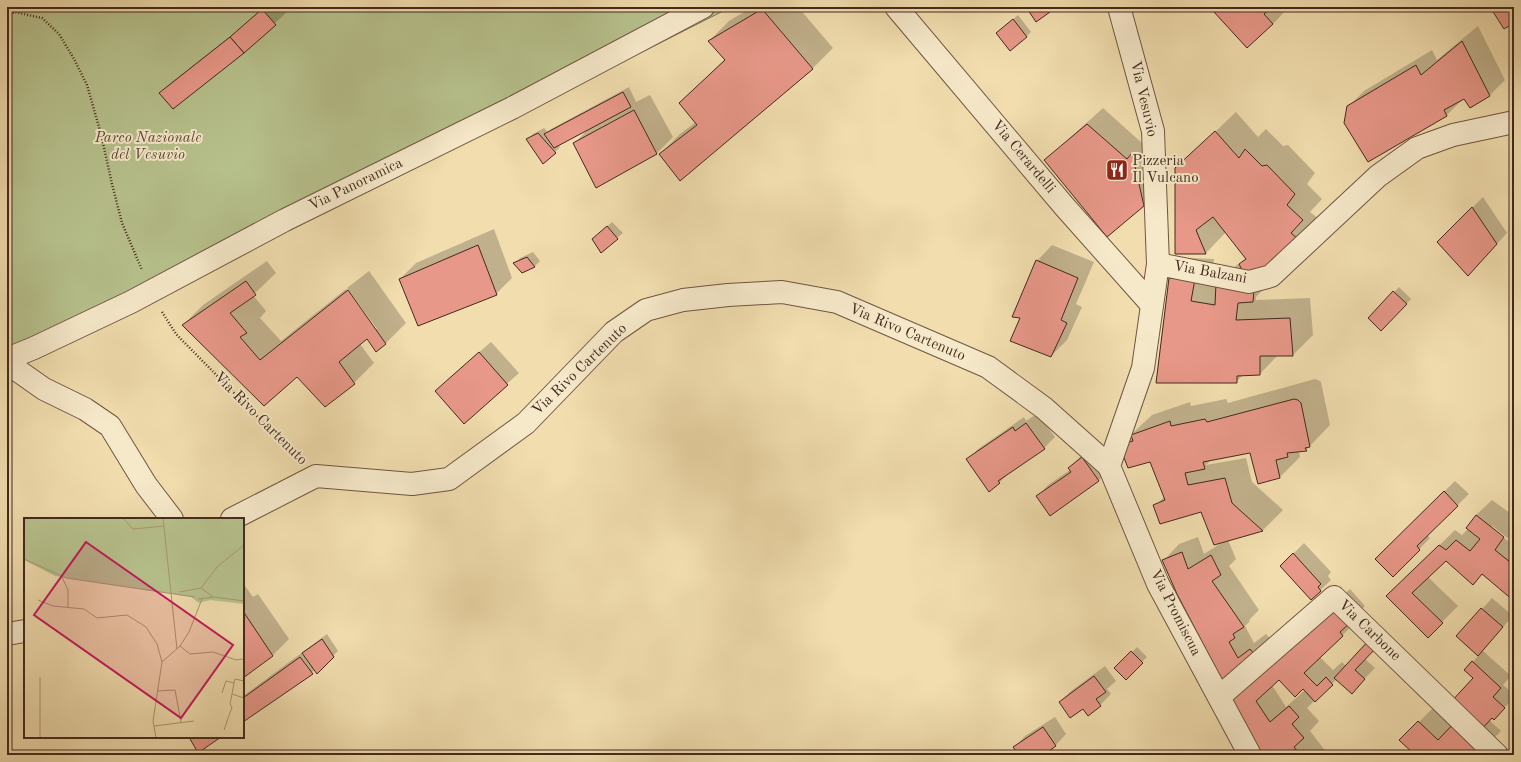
<svg xmlns="http://www.w3.org/2000/svg" width="1521" height="762" viewBox="0 0 1521 762" font-family="'Old Standard TT',serif">
<rect width="100%" height="100%" fill="#f1ddae"/>
<filter id="stains"><feTurbulence type="fractalNoise" baseFrequency=".005" numOctaves="4"/><feColorMatrix values="0 0 0 0 .2 0 0 0 0 .09 0 0 0 0 .02 0 0 0 .5 -.17"/></filter>
<radialGradient id="worn" r=".72"><stop offset=".6" stop-color="#630" stop-opacity="0"/><stop offset="1" stop-color="#630" stop-opacity=".3"/></radialGradient>
<path fill="#b7c28d" stroke="#7e7656" d="M7,7H731L156,298L7,366Z"/>
<g fill="#0003" fill-rule="evenodd">
<path d="M265,7H281L286,13L243,52L161,93L172,82L242,27Z"/>
<path d="M752,7H798L833,48L812,69L660,154L680,134L696,122L680,103L725,59L709,41L729,21Z"/>
<path d="M1221,7H1288V8L1273,24Z"/>
<path d="M1018,15L1031,32L1026,37L1003,28Z"/>
<path d="M1478,26L1505,80L1489,96L1465,97L1447,115L1369,161L1348,107L1364,91L1432,50L1437,60Z"/>
<path d="M629,87L636,102L650,95L673,137L657,153L597,187L575,143L588,129L558,145L560,147L555,152L528,139L533,134L544,128L548,132L551,129Z"/>
<path d="M1103,108L1143,144L1159,189L1143,205L1046,161L1062,145Z"/>
<path d="M1236,112L1258,137L1266,129L1283,146L1288,145L1315,173L1307,184L1322,199L1310,212L1319,219L1273,280L1256,297V300L1310,298L1313,335L1293,355H1278L1260,374H1244L1236,382L1170,278L1190,258L1214,259L1211,281L1219,282L1238,264H1240L1246,258L1226,232L1206,253H1176V169Z"/>
<path d="M1483,197L1507,233L1468,275L1438,242Z"/>
<path d="M612,222L623,233L601,251L599,234Z"/>
<path d="M494,229L512,278L496,294L400,279L416,263Z"/>
<path d="M1052,245L1094,262L1076,304L1082,307L1067,340L1051,356L1021,318L1037,261Z"/>
<path d="M533,252L540,261L535,266L522,272L515,263L520,258Z"/>
<path d="M267,261L276,273L253,295L266,311L260,318L281,341L346,289L375,330L377,329L347,288L369,271L406,323L386,343L376,350L368,337L360,344L374,363L354,383L297,376L264,405L183,325L203,305Z"/>
<path d="M1399,287L1411,299L1381,330L1369,318Z"/>
<path d="M491,342L519,373L464,422L447,380Z"/>
<path d="M1315,379L1318,380L1321,382L1330,425L1306,450L1299,451L1300,457L1280,477L1251,452L1212,459L1206,465L1246,458L1252,482L1283,510L1263,530L1228,540L1236,559L1229,566L1259,610L1249,620L1250,621L1245,626L1254,643L1266,634L1273,642L1223,681L1164,560L1179,544L1198,537L1204,554L1223,542L1201,511L1155,506L1165,496L1150,461L1120,445L1152,415L1190,402L1191,406L1226,399L1228,403Z"/>
<path d="M1038,413L1055,437L1044,448L1010,472L999,483L967,460L978,449L1024,417L1026,421Z"/>
<path d="M1093,447L1109,470L1098,481L1038,496L1048,485L1070,470L1069,468L1080,457Z"/>
<path d="M1455,481L1469,494L1427,535L1430,538L1393,576L1376,559Z"/>
<path d="M1492,500L1514,516V528L1510,533L1514,536V600L1482,573L1445,560L1428,577L1458,606L1428,636L1388,596L1455,530L1462,535L1469,528L1476,515ZM1492,526L1509,539L1508,541L1491,528Z"/>
<path d="M1304,543L1331,572L1328,576L1331,580L1311,599L1292,555Z"/>
<path d="M243,583L253,597L258,594L289,639L273,655L243,677Z"/>
<path d="M1350,589L1365,606L1355,616L1359,619L1320,657L1333,670L1342,662L1346,666L1365,659L1375,668L1362,681L1337,679L1307,708L1319,721L1310,731L1327,753L1325,755H1262L1248,681ZM1280,679L1303,688L1305,690L1286,707L1272,685Z"/>
<path d="M1492,598L1513,616L1482,650L1511,676L1503,685L1514,694V702L1512,700L1494,718L1492,717L1489,720L1501,731L1477,755H1416L1401,740L1435,706L1454,725L1474,678L1465,670L1479,655L1458,636Z"/>
<path d="M327,634L338,651L317,672L315,670L243,721V696Z"/>
<path d="M1137,647L1147,657L1126,678L1116,668Z"/>
<path d="M1105,666L1116,681L1107,689L1111,694L1100,705L1083,707L1060,702L1071,691Z"/>
<path d="M1055,717L1066,734L1056,745L1041,755H1020L1015,747L1025,736Z"/>
</g>
<g fill="#e89889" stroke="#44291e">
<path d="M1026,7H1057L1036,22Z"/>
<path d="M1220,7H1272L1264,14L1273,24L1247,48L1214,12Z"/>
<path d="M1490,7H1514V23L1504,29Z"/>
<path d="M262,9L276,25L244,53L230,37Z"/>
<path d="M762,9L813,69L680,181L659,154L697,125L679,103L725,60L708,41Z"/>
<path d="M1013,19L1027,37L1010,51L996,33Z"/>
<path d="M230,37L244,53L173,109L159,93Z"/>
<path d="M1462,41L1490,96L1470,108L1464,99L1444,110L1447,116L1368,162L1344,123L1347,106L1416,65L1421,75Z"/>
<path d="M623,92L631,107L554,148L544,134Z"/>
<path d="M634,110L657,154L596,188L573,143Z"/>
<path d="M1087,124L1127,159L1132,153L1144,206L1107,237L1044,160Z"/>
<path d="M1215,131L1239,158L1245,149L1262,166L1267,165L1295,194L1287,205L1303,220L1291,233L1299,240L1269,269L1245,276L1239,264L1246,259L1213,217L1196,230L1206,254H1175V168Z"/>
<path d="M538,133L556,153L543,164L526,139Z"/>
<path d="M1472,207L1497,244L1468,276L1437,242Z"/>
<path d="M607,226L618,239L601,253L592,239Z"/>
<path d="M478,245L497,295L418,326L399,279Z"/>
<path d="M527,257L535,267L522,273L513,263Z"/>
<path d="M1036,260L1078,278L1061,320L1067,323L1051,357L1010,341L1020,318L1012,317Z"/>
<path d="M1169,278L1195,279L1191,301L1215,305L1216,283L1254,290L1253,302L1238,303L1236,320L1290,318L1293,356H1260V375L1237,376V383H1156Z"/>
<path d="M246,281L256,295L230,313L247,333L240,337L260,360L348,290L386,344L376,352L367,339L339,362L355,384L325,407L297,377L264,406L182,325Z"/>
<path d="M1393,291L1407,304L1381,331L1368,318Z"/>
<path d="M479,352L508,385L464,424L435,391Z"/>
<path d="M1294,399L1298,400L1301,403L1310,447L1305,448L1307,451L1287,453L1288,457L1276,460L1280,478L1258,484L1250,453L1203,462L1205,469L1185,473L1188,485L1225,478L1232,503L1263,531L1214,545L1201,512L1160,524L1153,505L1165,500L1150,462L1128,468L1119,445L1133,441L1131,435L1170,421L1171,426L1205,419L1207,422Z"/>
<path d="M1026,423L1045,449L998,481L1000,483L989,492L966,459L1013,427L1015,431Z"/>
<path d="M1082,457L1099,481L1050,516L1036,496L1071,472L1068,468Z"/>
<path d="M1444,491L1458,506L1417,546L1420,550L1393,577L1375,559Z"/>
<path d="M1476,515L1504,537L1495,550L1510,562L1514,558V601L1482,574L1473,585L1446,561L1412,593L1443,623L1428,638L1386,596L1439,545L1446,550L1456,540L1470,551L1480,539L1466,528Z"/>
<path d="M1182,552L1188,569L1211,555L1221,575L1212,581L1244,627L1233,634L1235,638L1229,642L1238,658L1250,649L1258,659L1223,682L1177,594L1162,560Z"/>
<path d="M1293,553L1321,584L1318,587L1321,591L1311,600L1280,566Z"/>
<path d="M1333,604L1350,623L1340,632L1343,636L1304,673L1317,686L1326,677L1333,685L1315,702L1303,689L1295,697L1279,680L1256,701L1270,722L1289,706L1299,717L1292,724L1304,738L1294,747L1300,755H1261L1231,697Z"/>
<path d="M1481,608L1503,627L1478,656L1456,636Z"/>
<path d="M243,611L273,656L243,678Z"/>
<path d="M322,639L334,657L317,674L302,653Z"/>
<path d="M1370,639L1377,647L1355,670L1365,679L1352,694L1334,678Z"/>
<path d="M1131,651L1143,663L1126,680L1114,668Z"/>
<path d="M300,657L313,674L243,722V698Z"/>
<path d="M1472,661L1501,688L1493,697L1505,708L1494,720L1492,718L1480,731L1450,703L1473,678L1464,670Z"/>
<path d="M1094,676L1106,692L1096,699L1101,706L1088,716L1083,709L1070,718L1059,702Z"/>
<path d="M1514,693V704L1509,698Z"/>
<path d="M1457,720L1486,748L1479,755H1415L1399,740L1418,721L1438,740Z"/>
<path d="M1043,727L1056,746L1043,755H1019L1013,747Z"/>
<path d="M189,737H221L198,753Z"/>
</g>
<g fill="none" stroke-linecap="round" stroke-linejoin="round">
<g stroke="#6f5642" stroke-width="24">
<g id="minor">
<path d="M896,7L1064,206L1152,305"/>
<path d="M1158,264L1249,282L1271,276L1378,176L1417,148L1453,135L1514,122"/>
<path d="M7,363L44,389L85,409L110,426L146,485L172,519"/>
<path d="M232,519L316,476L412,484L449,479L526,423L614,332L646,310L683,300L728,295L782,292L837,302L988,367L1044,408L1109,466"/>
<path d="M7,634L25,631"/>
<path d="M1219,697L1334,597L1497,755"/>
</g>
</g>
<g stroke="#6f5642" stroke-width="24">
<g id="tertiary">
<path d="M1119,7L1153,131L1158,264L1143,368L1109,466L1158,584L1250,755"/>
<path d="M7,359L34,348L131,302L285,220L512,108L703,7"/>
</g>
</g>
<g stroke="#44291e" stroke-width="2.5" stroke-dasharray="1 2" stroke-linecap="butt">
<path d="M7,15L15,12L42,18L59,34L74,59L87,85L101,134L112,184L122,223L142,270"/>
<path d="M162,312L176,334L299,459"/>
</g>
<use href="#minor" stroke="#f6e9ca" stroke-width="22"/>
<use href="#tertiary" stroke="#f6e9ca" stroke-width="22"/>
</g>
<defs>
<g id="restaurant-square" transform="scale(1.15)"><rect x="-9" y="-9" width="18" height="18" rx="4" fill="#8f2418" stroke="#f6e9ca"/><path d="M-5-6h1v4h1v-4h1v4h1v-4h1v5L-1.5 .5V6h-2V.5L-5-1ZM5-6V6H3V1.5H1.5Q1.5-4 5-6Z" fill="#fff"/></g>
</defs>
<g fill-rule="evenodd">
<use href="#restaurant-square" x="1117" y="170"/>
</g>
<g text-anchor="middle" dominant-baseline="central" stroke-width="4" stroke-linejoin="round" paint-order="stroke">
<g font-size="15" fill="#44291e" stroke="#f6e9ca">
<text transform="translate(1143 99) rotate(77)">Via Vesuvio</text>
<text transform="translate(1023 157) rotate(50)">Via Cerardelli</text>
<text transform="translate(356 185) rotate(-26)">Via Panoramica</text>
<text transform="translate(1210 273) rotate(10)">Via Balzani</text>
<text transform="translate(907 333) rotate(23)">Via Rivo Cartenuto</text>
<text transform="translate(580 370) rotate(-44)">Via Rivo Cartenuto</text>
<text transform="translate(260 419) rotate(45)">Via Rivo Cartenuto</text>
<text transform="translate(1175 613) rotate(63)">Via Promiscua</text>
<text transform="translate(1369 631) rotate(44)">Via Carbone</text>
</g>
<g font-size="15" font-style="italic" fill="#5b4834" stroke="#f6e9ca">
<text x="148" y="138">Parco Nazionale<tspan x="148" dy="17">del Vesuvio</tspan></text>
</g>
<g font-size="15" fill="#44291e" stroke="#f6e9ca" text-anchor="start">
<text x="1132" y="161">Pizzeria<tspan x="1132" dy="17">Il Vulcano</tspan></text>
</g>
</g>
<g transform="translate(24 518)">
<rect width="220" height="220" fill="#f1ddae"/>
<path d="M0,0H220V86L186,82L175,85L167,79L31,58L0,42Z" fill="#b7c28d"/>
<path fill="none" stroke="#ac9574" stroke-width="1" d="M99,0L109,11L140,8M139,0L153,131M0,41L42,60L171,79M38,59L44,72V89M177,70L194,48L220,27M155,74L177,70L189,79M174,81L190,79L220,83M14,82L29,88L60,91L73,100L103,97L122,109L133,126L138,144L129,203L132,220M156,128L166,136L189,134L212,142L220,141M138,144L156,128L165,114L178,81M210,165L211,161L220,163M133,173L151,172L157,204M198,175L202,163L210,165L208,176M130,208L170,203M200,212L208,189L206,186L208,176L220,180M16,220V159"/>
<path fill="#c2185b" fill-opacity="0.15" stroke="#c2185b" stroke-width="2" d="M62,24L209,127L157,200L10,97Z"/>
<rect width="220" height="220" fill="none" stroke="#44291e" stroke-width="2"/>
</g>
<rect width="1521" height="762" fill="none" stroke="#f1ddae" stroke-width="24"/>
<rect x="8" y="8" width="1505" height="746" fill="none" stroke="#44291e" stroke-width="2"/>
<rect x="12" y="12" width="1497" height="738" fill="none" stroke="#44291e"/>
<rect width="100%" height="100%" filter="url(#stains)"/>
<rect width="100%" height="100%" fill="url(#worn)"/>
</svg>
